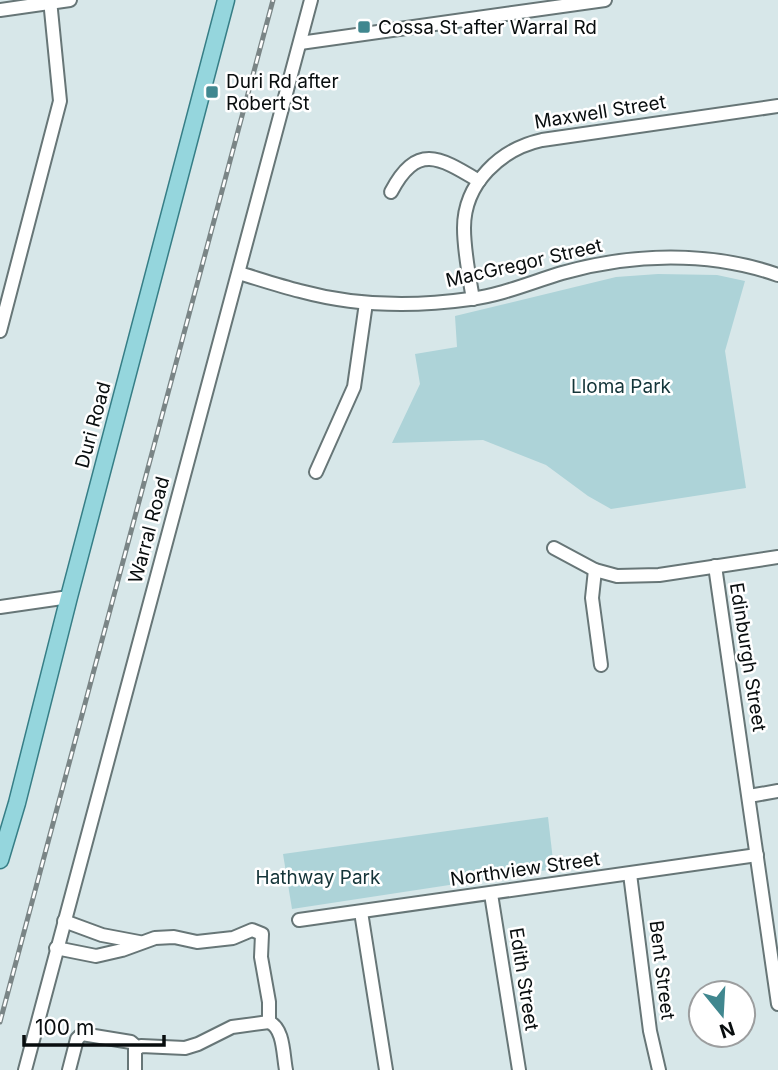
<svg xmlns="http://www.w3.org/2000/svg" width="778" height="1070" viewBox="0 0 778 1070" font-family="Inter,sans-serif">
<rect width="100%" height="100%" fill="#d7e7e9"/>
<g fill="#add3d8">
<path d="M658,274L717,275L745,281L725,351L746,488L611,509L588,496L546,465L483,440L392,443L420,384L415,354L457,347L455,316L616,277Z"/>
<path d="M548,817L554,869L292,909L283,854Z"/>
</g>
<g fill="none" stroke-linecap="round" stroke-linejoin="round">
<g stroke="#677677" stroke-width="16">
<g id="minor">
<path d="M0,10L70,0"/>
<path d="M300,43L605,0"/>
<path d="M391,192C417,143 439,157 479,181"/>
<path d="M239,273C259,279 280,286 300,291C355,306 414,307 470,299C502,295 532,282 562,273C632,253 710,251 778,275"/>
<path d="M473,299C469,276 464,251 464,228C464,183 501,149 542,140L778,106"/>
<path d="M0,331L60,101L50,0"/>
<path d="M316,472L354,387L366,303"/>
<path d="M554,548L595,570L617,576L659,575L778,557"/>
<path d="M715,566L778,1004"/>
<path d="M595,570L592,598L601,665"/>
<path d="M0,607L69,597"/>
<path d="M749,796L778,791"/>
<path d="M630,874L650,1031L659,1070"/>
<path d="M491,894L519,1070"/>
<path d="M361,912L386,1070"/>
<path d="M299,920L757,855"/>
<path d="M64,921L102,935L139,942"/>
<path d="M56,948L96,956L122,950L155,938L174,937L197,942L233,938L252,930L262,934L261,957L269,1002V1022L232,1027L198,1044L185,1048L141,1046L135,1049V1070"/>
<path d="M269,1022C284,1028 283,1055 286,1070"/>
<path d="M25,1070L311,0"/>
<path d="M69,1070L77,1039L82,1034L131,1042L138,1048"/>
</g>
</g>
<g stroke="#367e86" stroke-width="19">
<path id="major" d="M0,860L17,803L69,597L226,0"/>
</g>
<use href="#minor" stroke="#fff" stroke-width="12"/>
<use href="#major" stroke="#95d6dd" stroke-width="16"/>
<g stroke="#7a8586" stroke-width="5">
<path id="rail" d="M0,1022L273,0"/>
</g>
<use href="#rail" stroke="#fff" stroke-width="2.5" stroke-dasharray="8" stroke-linecap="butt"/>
</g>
<g fill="#40878f" stroke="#fff" stroke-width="2.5">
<rect x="357" y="20" width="14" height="14" rx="3.5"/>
<rect x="205" y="85" width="14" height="14" rx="3.5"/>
</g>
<g text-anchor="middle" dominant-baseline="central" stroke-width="5" stroke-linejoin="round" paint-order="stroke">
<g font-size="19" fill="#080d0e" stroke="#fff" text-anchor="start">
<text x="378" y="27">Cossa St after Warral Rd</text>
<text x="226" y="81">Duri Rd after<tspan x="226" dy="22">Robert St</tspan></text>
</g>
<g font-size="19" fill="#080d0e" stroke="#fff">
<text transform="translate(600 112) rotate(-9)">Maxwell Street</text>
<text transform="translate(524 263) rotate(-13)">MacGregor Street</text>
<text transform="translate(93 425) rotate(-75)">Duri Road</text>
<text transform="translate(149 530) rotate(-75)">Warral Road</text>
<text transform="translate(748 657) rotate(81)">Edinburgh Street</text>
<text transform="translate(525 869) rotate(-8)">Northview Street</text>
<text transform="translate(662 970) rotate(83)">Bent Street</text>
<text transform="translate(524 979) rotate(81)">Edith Street</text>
</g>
<g font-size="19" fill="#143539" stroke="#fff">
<text x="621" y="386">Lloma Park</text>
<text x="318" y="877">Hathway Park</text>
</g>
</g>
<g transform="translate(722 1014) rotate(162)"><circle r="33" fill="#ffffff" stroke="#9c9e9f" stroke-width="2"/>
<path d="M0-5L12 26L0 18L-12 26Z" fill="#40878f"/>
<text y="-10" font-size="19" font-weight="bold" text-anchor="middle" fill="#080d0e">N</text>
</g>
<path d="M24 1035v10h140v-10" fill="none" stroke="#080d0e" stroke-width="3.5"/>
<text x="35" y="1035" font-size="21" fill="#080d0e" stroke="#ffffff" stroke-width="5" paint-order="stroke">100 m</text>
</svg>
